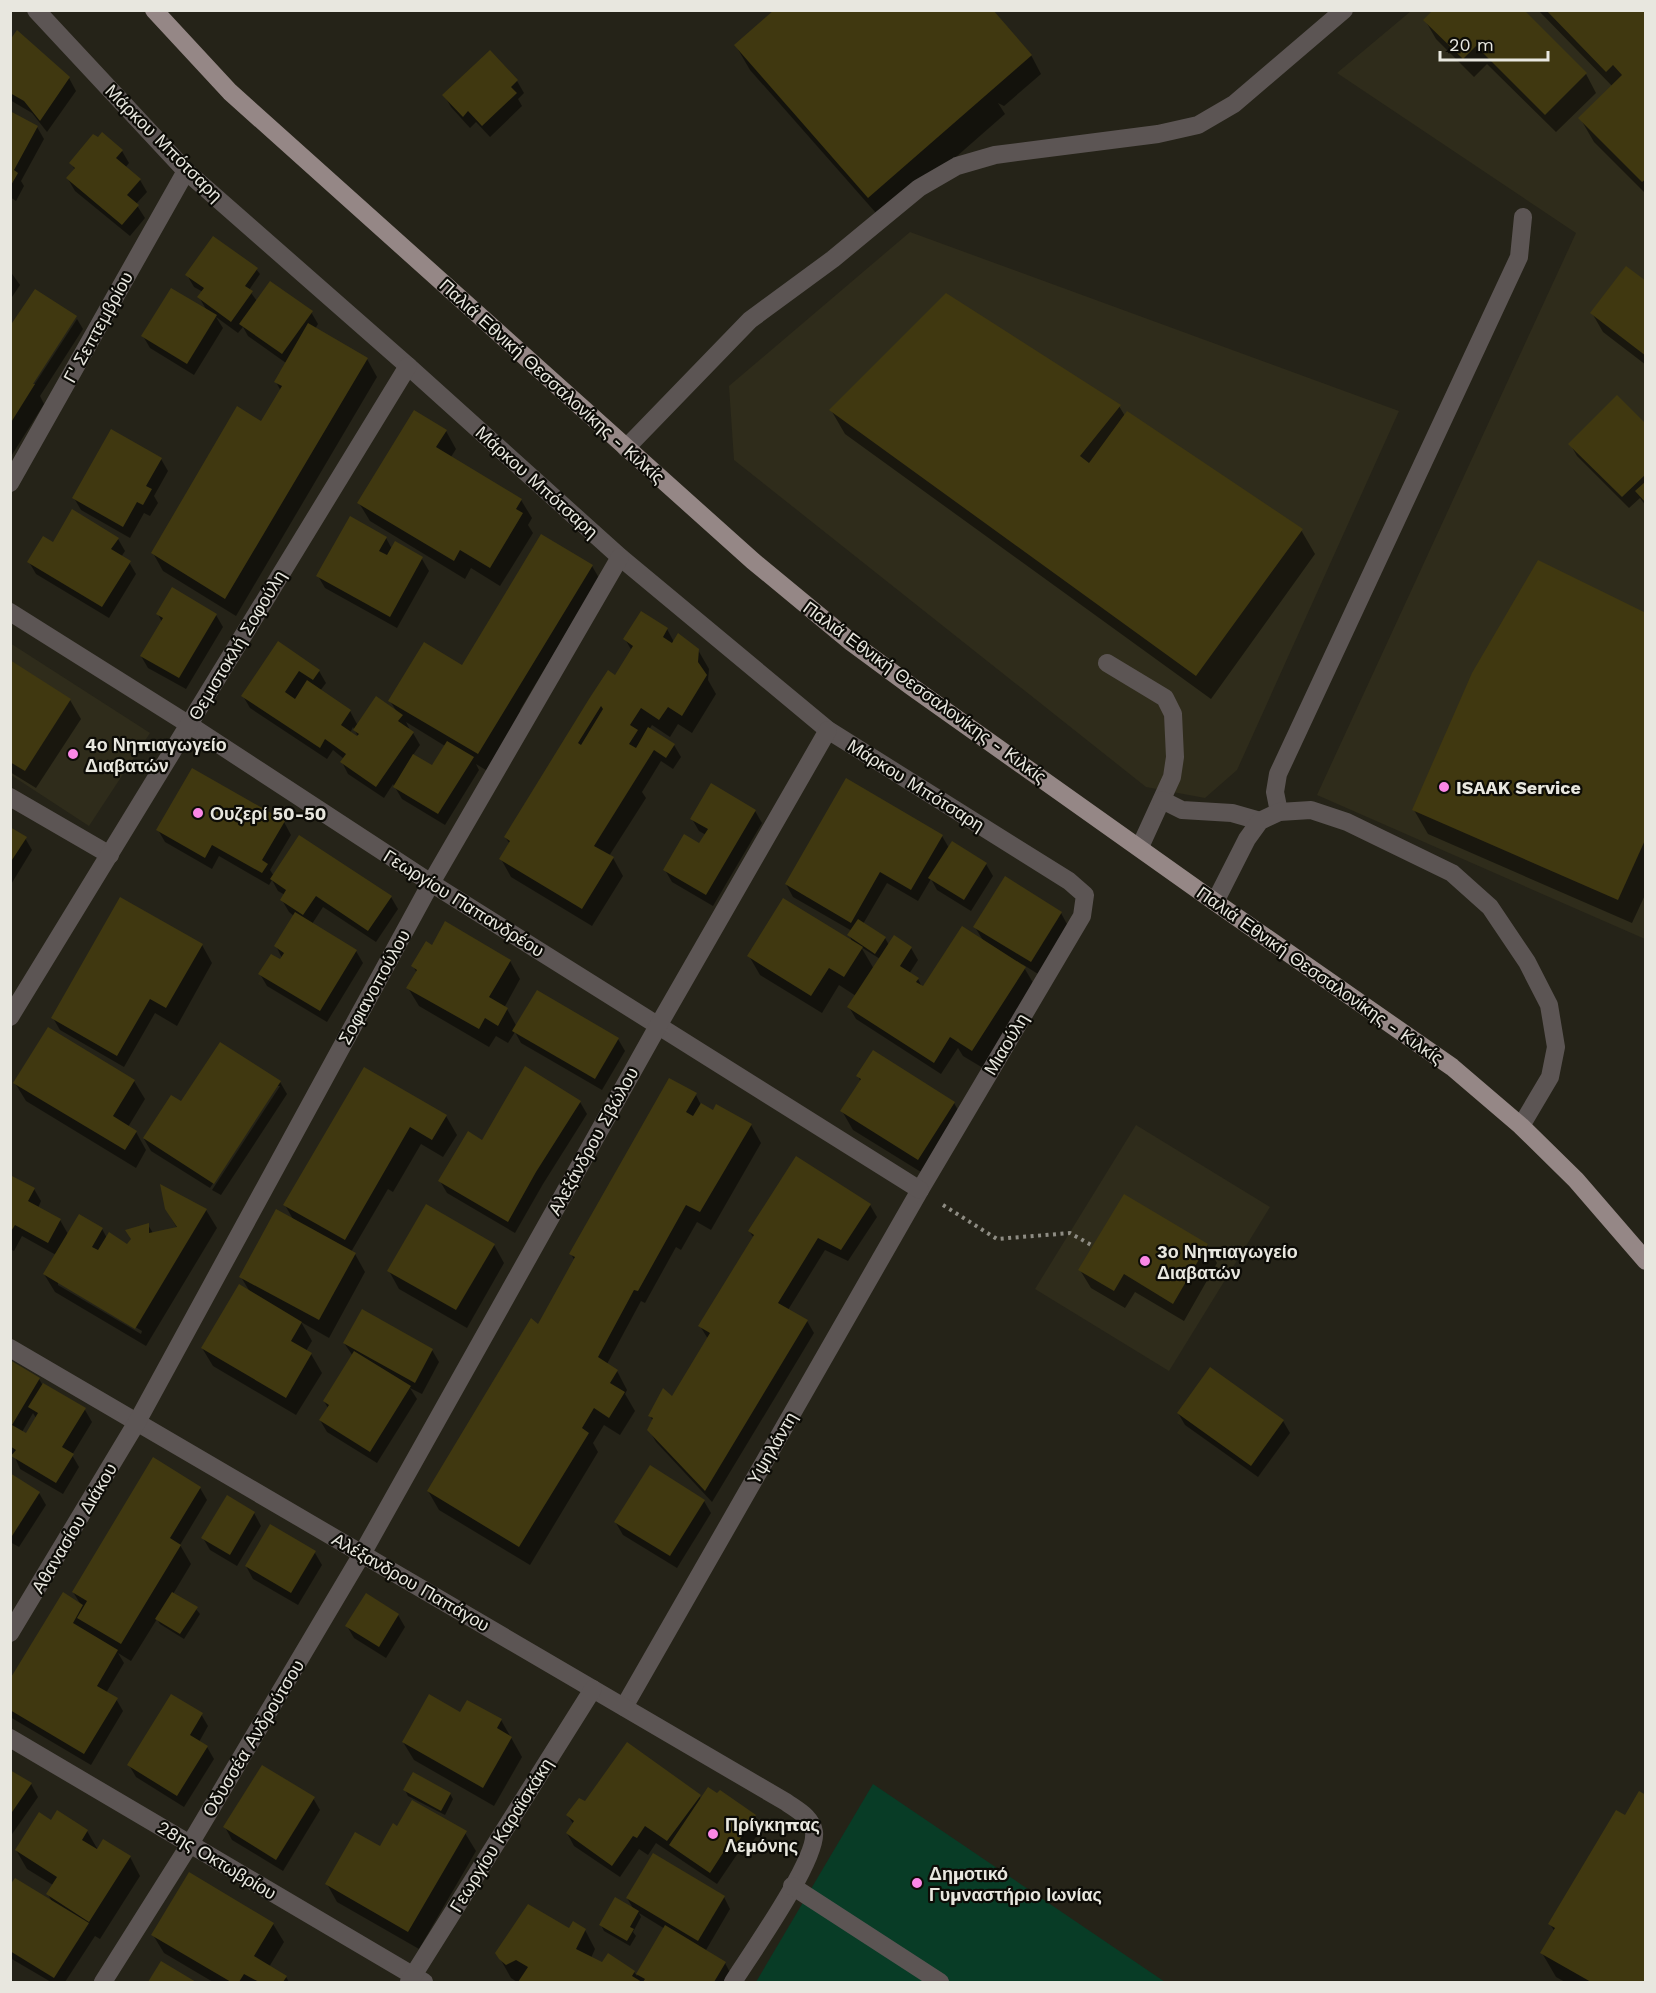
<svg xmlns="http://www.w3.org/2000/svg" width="1656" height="1993" viewBox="0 0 1656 1993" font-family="'Work Sans',sans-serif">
<rect width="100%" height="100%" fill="#252318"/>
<g fill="#2f2c1b">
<path d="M1411,11H1645V939L1317,795L1576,233L1337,73Z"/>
<path d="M910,232L1399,411L1237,770L1205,798L1146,787L734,460L729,386Z"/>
<path d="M10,643L150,733L89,826L11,775Z"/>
<path d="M1136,1125L1270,1207L1169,1371L1035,1289Z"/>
</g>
<path fill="#083c26" d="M873,1784L1165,1982H756Z"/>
<g fill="#0007" fill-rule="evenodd">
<path d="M1522,10L1586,74L1596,93L1556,132L1487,64L1474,77L1436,39L1425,20Z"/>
<path d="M1538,10H1646V194L1594,142L1580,118L1612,86Z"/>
<path d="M17,32L69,78L76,91L47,132L32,113L10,100V42Z"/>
<path d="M736,46L1031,55L1041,74L1004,106L998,103L1005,114L883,221L750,70Z"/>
<path d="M490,52L517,81L524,93L518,99L522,106L490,137L476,122L470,128L451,107L444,95Z"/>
<path d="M10,113L37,127L44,139L21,181L24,186L16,201L10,197Z"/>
<path d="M122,151L129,163L125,168L140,180L147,192L136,204L145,218L130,236L75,191L68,179L75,170L71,163Z"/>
<path d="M256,269L260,274L249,290L257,301L311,312L318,324L315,329L367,359L377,377L236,616L163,571L153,553L262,423L281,391L276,382L286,363L248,336L243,327L238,333L216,317L223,328L194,375L150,348L143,336L207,311L199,297L203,292L194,287L187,275Z"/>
<path d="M10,271L20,285L10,300Z"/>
<path d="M1646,283V365L1603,332L1592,313Z"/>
<path d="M36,291L76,317L30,385H34L77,319L83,329L40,396L44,404L10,458V329Z"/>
<path d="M1119,406L1125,416L1301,530L1315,554L1211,699L845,434L831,410Z"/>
<path d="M1646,426V506L1640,498L1629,508L1577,456L1570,444Z"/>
<path d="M446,431L456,449L451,457L521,500L532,518L528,525L533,533L500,586L471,568L465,579L370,521L359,503Z"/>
<path d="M161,459L168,471L154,496L158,503L150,516L144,513L130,538L81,510L74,498Z"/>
<path d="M386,538L392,549L395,543L422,559L429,571L397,628L325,588L318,576Z"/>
<path d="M118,539L125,551L121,557L129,562L136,574L109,618L36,574L29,562L53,544Z"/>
<path d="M592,566L599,578L520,710L523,716L489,772L476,764L479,770L445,825L402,799L393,784L384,798L348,774L342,762L344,759L333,750L327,759L250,708L243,696L278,643L319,671L326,683L320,691L350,711L358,726L397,712L390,701L467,670ZM406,722L445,746L433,767L413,755L420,745L413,733L408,729L409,728ZM353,727L360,740L350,733Z"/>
<path d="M173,589L216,615L223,627L186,689L148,668L141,656L162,622L158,614Z"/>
<path d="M1646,615V893L1632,923L1428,834L1414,810Z"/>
<path d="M667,629L674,642L698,650L709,669L708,680L716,694L692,733L678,724L670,737L652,725L649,730L674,745L681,757L673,769L661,761L642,792L646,798L609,856L613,858L623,876L592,926L511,877L501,859L510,844L505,837L632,651L625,639Z"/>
<path d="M10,661L70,700L81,719L36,788L10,772Z"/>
<path d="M755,811L762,823L713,906L672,882L665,870L700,845L706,835L699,831L692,819Z"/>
<path d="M284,822L291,835L270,870L274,876L391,897L398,909L376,942L323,907L312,924L356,951L363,963L327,1022L267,986L260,974L282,958L276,946L294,916L289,912L282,900L285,895L278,891L272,880L269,885L219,856L212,869L165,842L158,830Z"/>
<path d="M10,829L25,838L32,850L10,886Z"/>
<path d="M942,836L949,848L986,864L993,876L971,911L937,890L931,879L918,901L887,883L863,924L885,938L889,945L911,948L918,960L909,974L918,979L923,989L984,942L975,927L1005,878L1061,913L1068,926L1038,974L1022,964L1035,986L983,1068L963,1056L958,1048L941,1074L856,1019L849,1007L856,996L839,985L822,1013L760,975L749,956L853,943L849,935L852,931L793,897L786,884ZM861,947L880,959L874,969Z"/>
<path d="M202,945L212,963L177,1026L155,1013L124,1067L60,1030L53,1018Z"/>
<path d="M432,947L510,961L520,979L504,1008L507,1009L517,1027L618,1039L625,1051L602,1090L521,1043L515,1032L508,1043L496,1036L489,1047L419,1006L408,988L417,973L413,966Z"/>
<path d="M220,1044L280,1082L287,1094L221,1195L212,1190L280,1086H277L210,1188L151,1151L144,1139L182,1103Z"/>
<path d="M364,1069L446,1116L457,1135L443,1157L421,1144L393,1192L388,1189L351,1252L355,1254L365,1272L329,1338L301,1322L312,1341L306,1351L311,1354L322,1373L296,1415L213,1366L202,1348L250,1292L241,1277L294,1221L285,1205Z"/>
<path d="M858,1076L954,1103L964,1121L929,1177L853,1130L842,1111L861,1082Z"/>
<path d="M134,1081L145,1099L128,1127L136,1132L146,1150L136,1168L26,1101L15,1083Z"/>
<path d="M696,1095L701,1105L714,1112L751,1125L761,1143L711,1230L697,1222L681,1250L676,1247L645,1303L641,1301L607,1364L617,1371L627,1390L625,1394L635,1411L620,1435L604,1425L593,1443L598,1452L530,1565L439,1510L428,1491L538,1326L575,1261L571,1254Z"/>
<path d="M580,1102L587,1114L543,1184L515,1233L447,1193L440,1181L483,1142Z"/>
<path d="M10,1176L34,1189L41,1201L38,1208L60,1220L68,1234L79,1216L102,1229L107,1238L127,1246L148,1225L153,1233L177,1228L166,1209L206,1210L217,1228L146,1346L55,1292L44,1274L56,1255L22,1236L14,1251L10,1249ZM58,1281L142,1331L141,1334L58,1285Z"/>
<path d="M870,1205L877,1217L848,1261L825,1250L788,1310L807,1321L814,1333L712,1502L656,1442L649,1430L653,1421L650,1416L673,1398L708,1339L700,1326L754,1238L749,1231Z"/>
<path d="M494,1245L504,1263L467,1328L399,1289L389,1271Z"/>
<path d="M1207,1245L1217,1263L1184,1321L1135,1292L1125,1308L1091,1288L1080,1270Z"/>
<path d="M344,1343L432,1350L439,1362L422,1394L410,1388L417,1399L377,1463L327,1432L320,1420L328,1408L324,1401L353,1356Z"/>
<path d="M10,1362L39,1379L42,1384L85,1410L92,1422L72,1455L79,1467L63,1494L20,1469L14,1455L10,1453ZM33,1413L36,1418L26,1435L22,1432Z"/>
<path d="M1178,1413L1283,1421L1290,1433L1258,1477L1185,1425Z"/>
<path d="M10,1475L39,1493L46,1505L19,1547L10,1542Z"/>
<path d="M200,1488L207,1500L180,1545L191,1564L173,1594L196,1609L200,1614L184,1639L160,1624L157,1619L131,1661L118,1653L124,1663L106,1693L116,1699L123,1711L91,1765L10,1717V1681L81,1605L73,1592Z"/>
<path d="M704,1501L711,1513L677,1568L623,1535L616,1523Z"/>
<path d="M254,1513L261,1526L237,1566L210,1550L203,1538Z"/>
<path d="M315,1553L322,1565L298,1605L253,1579L246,1566Z"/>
<path d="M366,1595L398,1615L405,1627L386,1658L354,1638L347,1626Z"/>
<path d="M201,1714L208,1726L199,1742L207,1747L214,1759L184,1807L136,1777L129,1765Z"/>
<path d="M461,1714L501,1720L522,1757L494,1806L414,1760L403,1742Z"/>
<path d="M10,1771L31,1784L38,1797L10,1837Z"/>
<path d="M405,1790L450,1794L453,1799L445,1815L408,1796Z"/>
<path d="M699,1796L701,1799L755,1816L762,1828L743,1856L738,1853L717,1884L656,1843L648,1855L639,1849L620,1877L574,1846L567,1833L574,1825L568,1816L590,1807Z"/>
<path d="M1646,1797V1982H1565L1556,1977L1542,1953L1555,1932L1550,1924Z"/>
<path d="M313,1798L320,1810L283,1871L232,1840L225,1827Z"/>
<path d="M51,1822L87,1831L98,1850L130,1857L140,1876L100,1939L95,1936L65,1982H51L10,1958V1888L52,1902L48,1894L53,1885L27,1869L16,1850Z"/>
<path d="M398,1828L465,1833L476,1851L419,1949L337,1902L327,1884L380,1848Z"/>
<path d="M724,1897L730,1909L706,1950L725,1963L735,1982H517L511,1978L497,1953L570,1930H585L595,1949L591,1958L601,1963L634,1972L637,1976L665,1929L639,1913L641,1917L633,1932L636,1936L630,1946L604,1931L601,1925L634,1910L627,1898Z"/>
<path d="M273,1924L284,1942L269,1967L286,1977L289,1982H213L164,1953L153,1935Z"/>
<path d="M162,1964L193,1982H150Z"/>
</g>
<g fill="#403810" fill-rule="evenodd">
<path d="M774,10H993L1032,55L868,198L734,45Z"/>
<path d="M1433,10H1524L1587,73L1545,115L1476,46L1463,59L1423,20Z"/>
<path d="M1546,10H1646V179L1642,182L1578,118L1622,75L1613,65L1606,72Z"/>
<path d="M17,30L70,77L40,121L24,101L10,93V40Z"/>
<path d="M490,50L518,80L511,87L517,93L482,126L468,111L463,117L442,95Z"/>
<path d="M10,111L38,126L14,170L18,173L10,187Z"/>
<path d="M102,132L123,150L116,158L141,179L127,195L139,205L122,225L66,178L75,168L69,163L93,134L98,137Z"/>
<path d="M213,236L258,268L245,286L253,291L231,322L197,297L204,288L185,275Z"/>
<path d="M1626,266L1646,281V356L1590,313Z"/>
<path d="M270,281L313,311L282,354L239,324Z"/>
<path d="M171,288L217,315L187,364L141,336Z"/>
<path d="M35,289L77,316L33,384H35L10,424V326Z"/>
<path d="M946,293L1121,405L1080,456L1089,463L1127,411L1303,529L1196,676L829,410Z"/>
<path d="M308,323L368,358L225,599L151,553L237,406L261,421L282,386L274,382Z"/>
<path d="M1617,395L1646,424V474L1622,497L1568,444Z"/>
<path d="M414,410L447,430L436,447L522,499L516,509L523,513L490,568L460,550L454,561L357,503Z"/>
<path d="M111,429L162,458L146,486L152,489L143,505L137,502L123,527L72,498Z"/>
<path d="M1646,481V503L1635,491Z"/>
<path d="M72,509L119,538L111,549L131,561L102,607L27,562L43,536L53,542Z"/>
<path d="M350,516L387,537L379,551L387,555L395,541L423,557L390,617L316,576Z"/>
<path d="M541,534L593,565L478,754L388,701L424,642L462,665Z"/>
<path d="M1538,560L1646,613V838L1618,900L1412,810L1472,673Z"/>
<path d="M172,587L217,614L179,678L140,656L163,618L156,614Z"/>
<path d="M641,611L668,628L663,637L672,643L678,633L699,649L698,662L707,675L682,716L668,707L659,720L641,708L630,725L638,730L629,744L636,748L648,727L675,744L666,758L654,750L594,846L614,857L582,909L499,859L510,841L504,837L589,699L608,670L615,675L633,646L623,639ZM601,706L603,709L581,745L578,743Z"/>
<path d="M278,641L320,670L313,680L299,671L285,692L295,699L307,680L351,710L341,725L357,736L359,734L353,730L376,696L403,715L398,721L414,732L376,787L340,762L346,754L325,739L320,748L241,696Z"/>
<path d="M10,660L71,699L25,771L10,762Z"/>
<path d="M447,741L474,757L438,814L393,787L413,754L432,765Z"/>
<path d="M192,768L285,821L262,860L268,864L262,873L212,845L205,858L156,830Z"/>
<path d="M846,778L943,835L911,890L880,872L851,923L785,884Z"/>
<path d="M711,783L756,810L706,895L663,870L684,834L699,843L708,829L690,819Z"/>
<path d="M10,827L27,837L10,863Z"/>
<path d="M299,835L392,896L368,931L316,896L303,915L280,900L286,890L270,879Z"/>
<path d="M952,841L987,863L964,900L928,878Z"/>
<path d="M1005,876L1062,912L1031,962L973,927Z"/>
<path d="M120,897L203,944L166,1008L150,999L117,1056L51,1018Z"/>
<path d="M783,898L863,947L844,977L829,968L811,996L747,956Z"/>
<path d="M295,912L357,950L320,1011L258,974L271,954L280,959L284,953L274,946Z"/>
<path d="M858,919L886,937L875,954L847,935Z"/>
<path d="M445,921L511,960L489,997L508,1008L498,1026L485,1018L479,1029L406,988L417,970L411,966L426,941L432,945Z"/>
<path d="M962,926L1026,967L972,1051L950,1037L934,1063L847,1007L894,935L912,947L900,966L919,978L916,982L923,986Z"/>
<path d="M537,990L619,1038L595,1079L512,1031Z"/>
<path d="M48,1027L135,1080L113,1116L137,1131L125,1150L13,1083Z"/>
<path d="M220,1042L281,1081L214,1184L143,1138L171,1095L181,1101Z"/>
<path d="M873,1050L955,1102L918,1160L840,1111L861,1079L856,1076Z"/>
<path d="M525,1066L581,1101L536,1172L508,1222L438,1181L468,1131L482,1140Z"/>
<path d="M364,1067L447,1115L432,1140L410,1127L345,1240L283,1205Z"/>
<path d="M669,1078L697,1093L686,1112L693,1116L701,1103L713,1110L716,1104L752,1124L700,1212L686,1205L638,1291L634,1290L598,1357L618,1370L610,1383L625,1392L609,1418L594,1408L582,1428L589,1433L519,1547L427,1491L531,1318L538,1324L575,1257L569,1254Z"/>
<path d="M796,1156L871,1204L841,1250L818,1238L778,1303L808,1320L705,1491L647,1430L653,1418L648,1416L663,1388L672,1396L710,1333L698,1326L754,1235L748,1231Z"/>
<path d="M10,1175L35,1188L28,1201L61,1219L48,1243L15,1225L10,1233Z"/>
<path d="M160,1184L207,1209L135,1329L43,1274L79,1214L103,1228L92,1247L98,1250L109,1232L127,1244L131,1239L125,1230L149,1223V1233L177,1227L165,1209Z"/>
<path d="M1124,1194L1208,1244L1173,1304L1124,1274L1114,1291L1078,1270Z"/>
<path d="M426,1204L495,1244L456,1310L387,1271Z"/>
<path d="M276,1209L356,1253L319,1320L239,1277Z"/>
<path d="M239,1284L302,1322L291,1341L312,1353L286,1398L201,1348Z"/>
<path d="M362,1309L433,1349L415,1383L343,1343Z"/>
<path d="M354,1351L411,1386L370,1452L319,1420L329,1405L323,1401Z"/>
<path d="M10,1360L40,1378L12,1425L26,1433L38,1413L28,1407L43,1383L86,1408L62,1447L74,1454L56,1483L11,1456L16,1450L10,1446Z"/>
<path d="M1210,1367L1284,1420L1251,1466L1177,1413Z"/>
<path d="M153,1457L201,1487L170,1538L181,1545L121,1644L77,1618L87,1601L72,1592Z"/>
<path d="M650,1465L705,1500L670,1556L614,1522Z"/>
<path d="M10,1473L40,1492L12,1536L10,1535Z"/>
<path d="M227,1495L255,1512L230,1555L201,1538Z"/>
<path d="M270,1524L316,1551L291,1593L245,1566Z"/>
<path d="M63,1592L83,1605L73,1623L118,1650L97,1686L118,1698L84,1754L10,1710V1679Z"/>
<path d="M172,1592L198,1607L180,1634L155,1619Z"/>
<path d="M366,1593L399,1614L379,1647L345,1626Z"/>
<path d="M171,1694L203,1713L190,1735L208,1746L177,1796L127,1765Z"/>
<path d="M429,1694L460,1712L467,1700L502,1719L497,1728L512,1737L483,1788L402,1742Z"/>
<path d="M627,1742L701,1795L667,1841L645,1826L637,1838L633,1836L612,1866L566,1833L574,1821L566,1815L579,1798L585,1801Z"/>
<path d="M262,1765L315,1797L276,1860L223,1827Z"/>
<path d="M10,1770L32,1783L10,1815Z"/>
<path d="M413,1772L451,1793L441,1811L403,1790Z"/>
<path d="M708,1787L717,1793L720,1790L756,1815L736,1845L730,1842L710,1873L669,1845Z"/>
<path d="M1639,1791L1646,1795V1982H1591L1540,1953L1555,1928L1548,1924L1616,1810L1625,1815Z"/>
<path d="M412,1800L467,1831L408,1932L325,1884L355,1832L380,1846L393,1823L397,1826Z"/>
<path d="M57,1810L88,1830L82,1840L97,1849L103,1839L131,1856L89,1922L46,1894L57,1877L15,1850L39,1812L51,1820Z"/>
<path d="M653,1853L725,1896L698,1941L626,1898Z"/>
<path d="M189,1872L274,1923L254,1956L287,1976L283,1982H259L244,1974L239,1982H231L151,1935Z"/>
<path d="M15,1878L89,1923L54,1978L10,1951V1885Z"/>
<path d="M615,1897L639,1911L630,1927L634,1929L627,1941L599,1925Z"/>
<path d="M528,1904L569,1928L573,1921L586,1929L576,1949L602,1962L608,1953L635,1971L632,1976L642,1982H518L528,1967L516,1960L506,1965L499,1959L495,1953Z"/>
<path d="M665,1925L726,1962L714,1982H643L645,1979L636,1974Z"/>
<path d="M161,1961L196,1982H148Z"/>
</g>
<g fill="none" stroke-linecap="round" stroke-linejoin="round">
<path stroke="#8e8c83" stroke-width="4" stroke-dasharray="3 4.5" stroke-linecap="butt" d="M943,1205L997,1239L1070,1233L1093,1246"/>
<g stroke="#5c5554" stroke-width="18">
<path d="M36,10L186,171L408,366L620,557L828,730L1069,881L1085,895L1082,916L920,1190L624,1707"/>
<path d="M626,448L750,320L833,259L919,188L957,166L995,155L1158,134L1198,125L1234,104L1344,10"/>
<path d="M10,483L186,171"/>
<path d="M10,612L188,724L431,883L920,1190"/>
<path d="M1107,663L1165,698L1173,714L1175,757L1172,777L1140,847"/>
<path d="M10,797L110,855"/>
<path d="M1162,800L1182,810L1232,813L1260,821"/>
<path d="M1279,812L1275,792L1278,774L1519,257L1523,217"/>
<path d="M1215,902L1247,839L1260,821L1279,812L1311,810L1347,822L1452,873L1490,907L1527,962L1549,1005L1556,1047L1550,1077L1521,1126"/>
<path d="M10,1017L408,366"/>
<path d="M10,1348L786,1802C797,1810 812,1817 814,1832C818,1859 750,1955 733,1982"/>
<path d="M10,1633L137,1422L431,883L620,557"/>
<path d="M10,1738L424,1982"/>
<path d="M792,1886L940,1982"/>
<path d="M103,1982L190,1844L362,1554L658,1026L828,730"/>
<path d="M409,1982L593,1689"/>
</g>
<path stroke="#958786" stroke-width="18" d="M154,10L230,92L753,561L851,642L912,687L1215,902L1452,1067L1521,1126L1576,1180L1646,1261"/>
</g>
<g fill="#fb87e6" stroke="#0d0c07" stroke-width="2">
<circle cx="73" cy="754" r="6"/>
<circle cx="1444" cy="787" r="6"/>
<circle cx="198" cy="813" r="6"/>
<circle cx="1145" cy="1261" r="6"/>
<circle cx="713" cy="1834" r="6"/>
<circle cx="917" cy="1883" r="6"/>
</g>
<g text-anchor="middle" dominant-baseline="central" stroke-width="4.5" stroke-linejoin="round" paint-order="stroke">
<g font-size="18" fill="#e8e7df" stroke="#0d0c07">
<text transform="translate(164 143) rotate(45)">Μάρκου Μπότσαρη</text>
<text transform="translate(98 327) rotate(-61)">Γ' Σεπτεμβρίου</text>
<text transform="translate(552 381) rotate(42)">Παλιά Εθνική Θεσσαλονίκης - Κιλκίς</text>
<text transform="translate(537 482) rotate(42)">Μάρκου Μπότσαρη</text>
<text transform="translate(237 645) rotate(-59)">Θεμιστοκλή Σοφούλη</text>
<text transform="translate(925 692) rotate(36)">Παλιά Εθνική Θεσσαλονίκης - Κιλκίς</text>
<text transform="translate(916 785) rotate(32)">Μάρκου Μπότσαρη</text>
<text transform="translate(464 903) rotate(32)">Γεωργίου Παπανδρέου</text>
<text transform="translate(1320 975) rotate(35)">Παλιά Εθνική Θεσσαλονίκης - Κιλκίς</text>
<text transform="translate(374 987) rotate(-61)">Σοφιανοπούλου</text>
<text transform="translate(1006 1044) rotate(-59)">Μιαούλη</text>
<text transform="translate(593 1141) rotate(-61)">Αλεξάνδρου Σβώλου</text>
<text transform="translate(772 1448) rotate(-60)">Υψηλάντη</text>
<text transform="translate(74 1528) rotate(-59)">Αθανασίου Διάκου</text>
<text transform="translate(411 1582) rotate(30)">Αλέξανδρου Παπάγου</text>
<text transform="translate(253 1738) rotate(-59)">Οδυσσέα Ανδρούτσου</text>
<text transform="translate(501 1835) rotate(-58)">Γεωργίου Καραϊσκάκη</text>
<text transform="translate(217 1860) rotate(31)">28ης Οκτωβρίου</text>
</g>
<g font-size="18" font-weight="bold" fill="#e8e7df" stroke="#0d0c07" text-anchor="start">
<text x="85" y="744">4ο Νηπιαγωγείο<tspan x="85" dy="21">Διαβατών</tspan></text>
<text x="1456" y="787">ISAAK Service</text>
<text x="210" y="813">Ουζερί 50-50</text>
<text x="1157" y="1251">3ο Νηπιαγωγείο<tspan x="1157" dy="21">Διαβατών</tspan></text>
<text x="725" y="1824">Πρίγκηπας<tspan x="725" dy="21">Λεμόνης</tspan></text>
<text x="929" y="1873">Δημοτικό<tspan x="929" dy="21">Γυμναστήριο Ιωνίας</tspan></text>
</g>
</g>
<rect width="1656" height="1993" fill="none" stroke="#e8e7df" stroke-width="24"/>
<path d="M1440 51v9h108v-9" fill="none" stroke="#e8e7df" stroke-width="3"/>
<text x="1449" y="51" font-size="18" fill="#e8e7df" stroke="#0d0c07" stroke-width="4.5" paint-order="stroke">20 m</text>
</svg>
